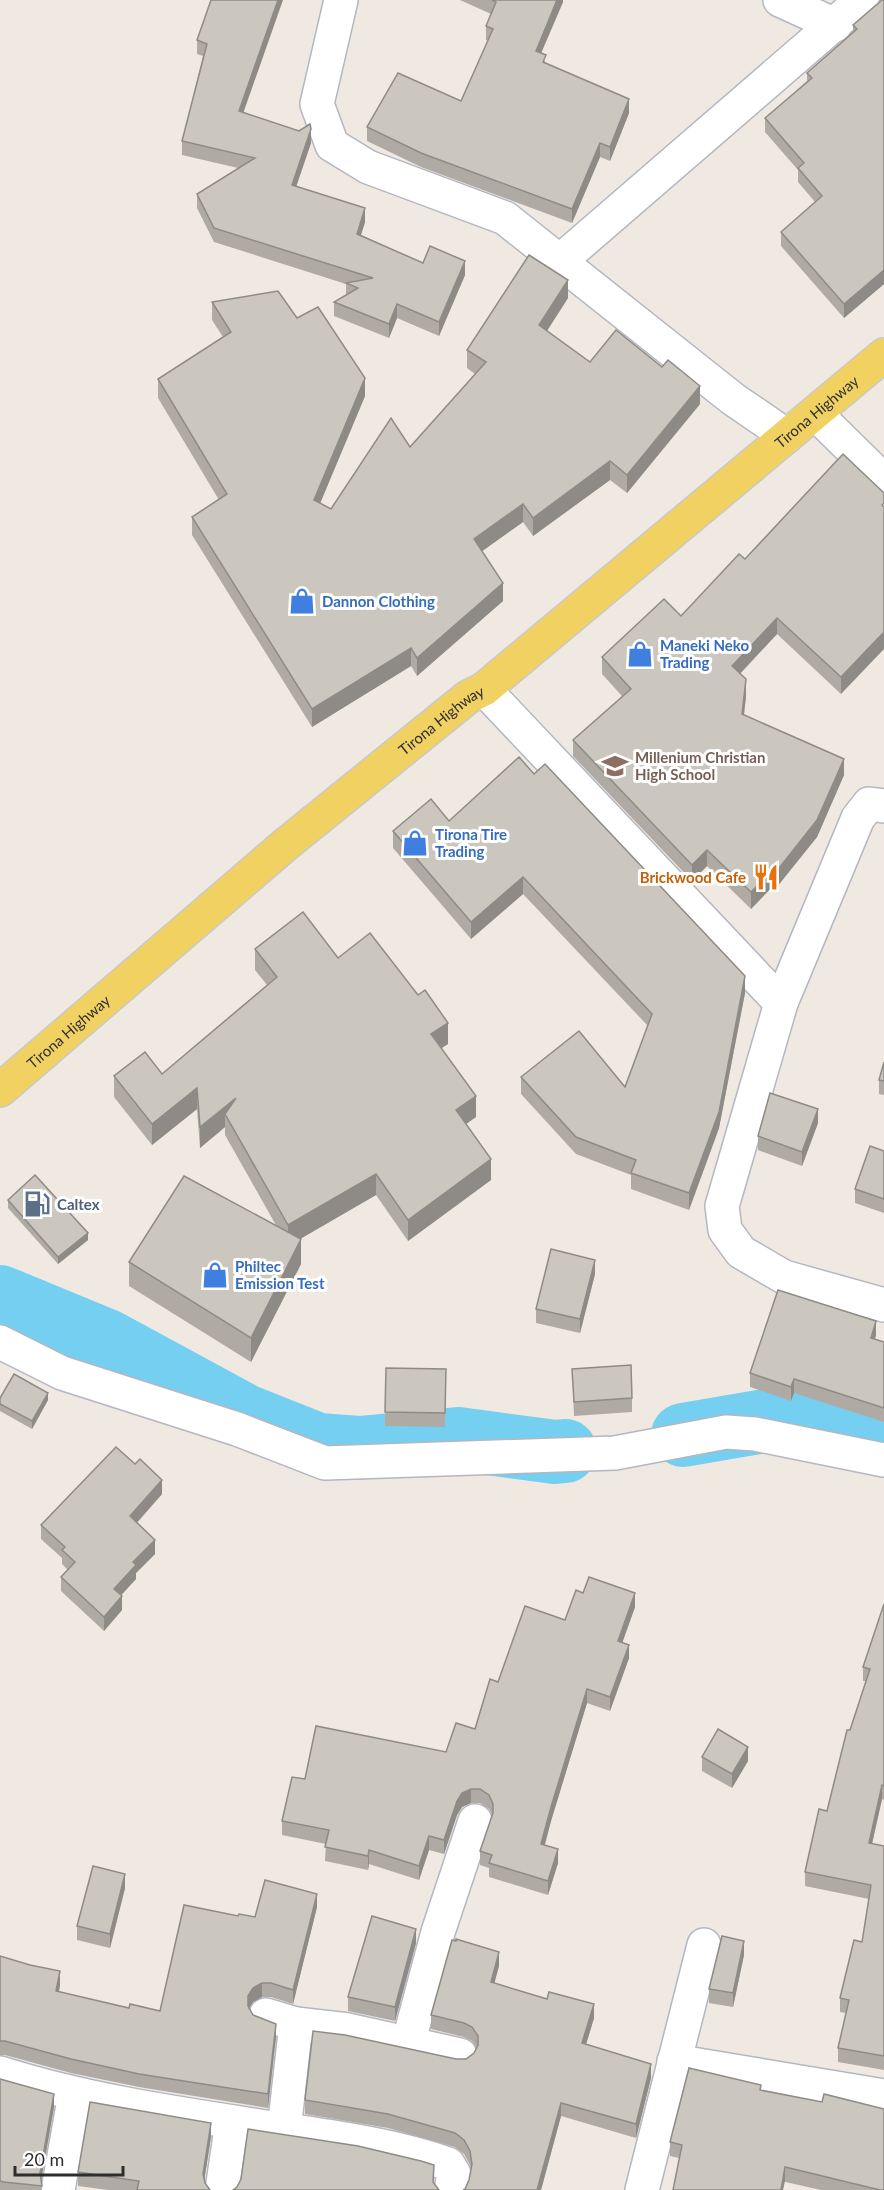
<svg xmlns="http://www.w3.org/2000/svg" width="884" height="2190" viewBox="0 0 884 2190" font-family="Lato,sans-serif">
<rect width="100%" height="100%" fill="#efe9e1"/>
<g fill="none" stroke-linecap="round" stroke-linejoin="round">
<g stroke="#75cff0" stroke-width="64">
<path d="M0,1297L107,1341L245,1416L318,1445L359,1448L458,1439L555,1452L565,1451"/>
<path d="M683,1435L800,1415L884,1433"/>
</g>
<g stroke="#b4b7c1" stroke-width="36">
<g id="minor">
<path d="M341,0L317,104L332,145L368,167L505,218L733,399L787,436"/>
<path d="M780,0L835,25"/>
<path d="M560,261L862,0"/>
<path d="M815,413L884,481"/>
<path d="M484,689L781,1003"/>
<path d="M884,806L869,804L858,818L781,1003L722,1206L725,1230L741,1252L784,1277L884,1305"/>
<path d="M0,1342L62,1373L237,1429L325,1463L615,1453L726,1432L755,1434L884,1460"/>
<path d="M266,2015L296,2024"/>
<path d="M408,2044L438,1932L475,1821"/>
<path d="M674,2061L884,2096"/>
<path d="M0,2073C88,2101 182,2114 273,2128C332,2137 392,2144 448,2164L454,2174L451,2190"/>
<path d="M284,2130L296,2024L348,2030L460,2055"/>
<path d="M58,2190L75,2094"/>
<path d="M222,2190L232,2122"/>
<path d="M642,2190L704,1945"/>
</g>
</g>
<g stroke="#c9c9c9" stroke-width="36">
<g id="major">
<path id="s1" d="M0,1090L285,845L468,697L484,689L884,355"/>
</g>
</g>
<use href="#minor" stroke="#fff" stroke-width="33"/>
<use href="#major" stroke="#f2d163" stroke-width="33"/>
</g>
<g fill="#afaba4">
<path d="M211,0L244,112L311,143L296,186L365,222L361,235L423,263L465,275L439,336L397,318L389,338L334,316V302L346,295V284L214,242L197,208V194L238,168L182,155V141L203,56L197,54V40Z"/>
<path d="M460,0H563V2L541,53L546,64L629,113L610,161L600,157L572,223L421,167L367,141V127L461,101L488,41L486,40V26L491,14Z"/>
<path d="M884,0V284L844,318L781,246V232L815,202L798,182V170L765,132V118L807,81V73L853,33V25Z"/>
<path d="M568,298L547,331L590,362L700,404L627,493L610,480L533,536L523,522L482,551L503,601L417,676L411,666L312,727L192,535V517L219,500L158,398V379L223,337L212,320V302L297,318L365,396L320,503L331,509L410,447L475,374L467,368V350Z"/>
<path d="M843,454L841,694L777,634L740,674L746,696L744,715L844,775L817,837L776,888L773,886L751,909L707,866L692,881L573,756V740L622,696L602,674V657L681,616L745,559Z"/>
<path d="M534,774L745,993L719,1128L689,1210L631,1189V1175L576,1154L521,1094V1077L625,1087L648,1026L523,894L471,939L393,848V831L449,821Z"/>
<path d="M255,949L338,958L448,1044L441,1048L476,1117L466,1124L491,1180L408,1241L376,1195L300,1239L301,1264L251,1362L129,1286V1262L277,1227L225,1135V1127L200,1148L197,1109L152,1145L114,1097V1076L162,1074L267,985L255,970Z"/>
<path d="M884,1062V1095L879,1094V1080Z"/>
<path d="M818,1123L802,1166L758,1150V1136Z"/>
<path d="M884,1151V1213L855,1203V1189Z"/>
<path d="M8,1200L88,1240L58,1264L8,1208Z"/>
<path d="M595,1274L580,1333L536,1323V1309Z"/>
<path d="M876,1335L875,1339L884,1342V1422L794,1393L791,1401L750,1387V1373Z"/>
<path d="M386,1368L446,1369L445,1427L385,1426Z"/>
<path d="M572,1369L632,1398V1412L574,1416Z"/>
<path d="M0,1398L48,1400L32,1429L0,1411Z"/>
<path d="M162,1494L137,1523L155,1554L136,1573V1579L121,1595L122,1610L104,1631L61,1591V1577L68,1570L62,1564V1558L41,1539V1525Z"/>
<path d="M884,1604V1800L882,1799L872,1844L884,1846V2070L838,2062V2048L846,2013L840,2012V1998L862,1942L869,1899L805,1886V1872L827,1811L850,1730L866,1681H863V1667Z"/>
<path d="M635,1607L622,1642L629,1658L610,1711L587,1703L551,1821L545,1845L558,1863L548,1895L489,1877V1868L480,1865V1851L492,1815L489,1809L480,1803H471L462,1807L457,1815L444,1854L429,1850L419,1880L369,1864L368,1870L325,1861L326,1844L282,1835V1821L305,1779L446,1752L475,1729L498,1682L565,1620Z"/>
<path d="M702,1757L748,1761L732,1788L702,1771Z"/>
<path d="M125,1888L110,1948L77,1940V1926Z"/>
<path d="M317,1907L293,2004L271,1997H262L253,2002L249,2008L253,2015L276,2037L268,2108L139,2087L71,2073L5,2055H0V1956L60,1985L59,1992L129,2008L160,2011L238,1916L255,1917Z"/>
<path d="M416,1943L395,2021L348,2011V1997Z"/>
<path d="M744,1955L733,2007L709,2003V1989Z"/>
<path d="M499,1966L494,1983L594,2018L586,2045L651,2078L636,2138L561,2116L541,2190H463L465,2189L469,2180L471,2170L470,2165L464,2154L455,2147L388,2128L305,2114V2100L456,2059H466L474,2053L477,2048L472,2041L464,2037L431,2029V2015Z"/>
<path d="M0,2079L54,2107L41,2179L42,2190H0Z"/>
<path d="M761,2090L822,2102L884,2190H821L670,2156V2142Z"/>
<path d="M211,2137L204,2181L205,2183L210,2190H108L78,2186V2172Z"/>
</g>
<g fill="#8e8b86">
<path d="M278,0H283L239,125V111Z"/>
<path d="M557,0H563V2L536,65V51Z"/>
<path d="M629,99V113L610,161V147Z"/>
<path d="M311,129V143L292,199V185Z"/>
<path d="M600,143V157L572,223V209Z"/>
<path d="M365,208V222L357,247V234Z"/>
<path d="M465,261V275L439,336V322Z"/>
<path d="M884,270V284L844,318V304Z"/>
<path d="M568,280V298L539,343V325Z"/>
<path d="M397,304V318L389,338V324Z"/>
<path d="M365,378V396L314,518V500Z"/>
<path d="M700,386V404L627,493V475Z"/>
<path d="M610,461V480L533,536V518Z"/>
<path d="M523,504V522L474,557V539Z"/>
<path d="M503,583V601L417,676V658Z"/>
<path d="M777,618V634L732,682V666Z"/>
<path d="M884,632V649L841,694V677Z"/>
<path d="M411,648V666L312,727V709Z"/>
<path d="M746,679V696L742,731V714Z"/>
<path d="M844,759V775L817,837L776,888V872Z"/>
<path d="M707,850V866L692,881V865Z"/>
<path d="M773,870V886L751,909V892Z"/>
<path d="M523,877V894L471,939V922Z"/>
<path d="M745,976V993L719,1128L689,1210V1193Z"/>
<path d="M448,1023V1044L431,1055V1034Z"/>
<path d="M197,1088V1109L152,1145V1124Z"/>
<path d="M476,1096V1117L456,1131V1110Z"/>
<path d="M236,1098L225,1114V1127L200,1148V1127Z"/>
<path d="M818,1109V1123L802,1166V1152Z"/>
<path d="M491,1159V1180L408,1241V1220Z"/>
<path d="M376,1174V1195L288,1246V1225Z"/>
<path d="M88,1233V1240L58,1264V1257Z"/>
<path d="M301,1239V1264L251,1362V1338Z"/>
<path d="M595,1260V1274L580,1333V1319Z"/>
<path d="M876,1321V1335L871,1352V1338Z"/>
<path d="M794,1379V1393L791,1401V1387Z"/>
<path d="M48,1393V1400L32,1429V1421Z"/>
<path d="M162,1480V1494L130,1530V1516Z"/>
<path d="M155,1540V1554L136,1573V1579L114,1603V1589L133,1562Z"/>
<path d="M635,1593V1607L618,1655V1641Z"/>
<path d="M122,1596V1610L104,1631V1617Z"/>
<path d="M629,1645V1658L610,1711V1697Z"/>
<path d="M587,1689V1703L551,1821L541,1858V1844L551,1807Z"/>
<path d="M748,1747V1761L732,1788V1774Z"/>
<path d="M882,1785V1799L869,1857V1843Z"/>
<path d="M471,1789V1803L462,1807L457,1815L444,1854V1840L457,1801L462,1793Z"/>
<path d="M429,1836V1850L419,1880V1866Z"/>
<path d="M558,1849V1863L548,1895V1881Z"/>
<path d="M369,1850V1864L368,1870V1856Z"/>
<path d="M125,1874V1888L110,1948V1934Z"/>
<path d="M317,1894V1907L293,2004V1990Z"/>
<path d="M416,1929V1943L395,2021V2007Z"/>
<path d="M744,1941V1955L733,2007V1993Z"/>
<path d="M499,1952V1966L491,1996V1982Z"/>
<path d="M60,1971V1985L56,2005V1991Z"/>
<path d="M262,1983V1997L253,2002L248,2010V1996L253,1988Z"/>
<path d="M594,2004V2018L582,2057V2043Z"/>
<path d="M276,2024V2037L268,2108V2094Z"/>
<path d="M651,2064V2078L636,2138V2124Z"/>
<path d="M54,2094V2107L40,2187V2173Z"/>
<path d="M561,2103V2116L541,2190H537Z"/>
<path d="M211,2123V2137L203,2188V2174Z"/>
<path d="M785,2167V2181L783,2190H781Z"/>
</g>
<g fill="#cbc7bf" stroke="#8e8b86" stroke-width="1.5">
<path d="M211,0H278L239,111L299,131L310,124L311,129L292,185L365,208L357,234L423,263L430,246L465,261L439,322L397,304L389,324L334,302L358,288L346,283L373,278L214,228L197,194L255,158L182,141L207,44L197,40Z"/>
<path d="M492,0H557L536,51L546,55L543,62L629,99L610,147L600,143L572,209L421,153L367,127L398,73L461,101L493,29L486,26L496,2Z"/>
<path d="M882,0H884V270L844,304L781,232L822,196L798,168L804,163L765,118L812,78L807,73L857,29L853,25Z"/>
<path d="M529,255L568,280L539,325L590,362L616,330L662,367L668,360L700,386L627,475L610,461L533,518L523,504L474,539L503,583L417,658L411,648L312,709L192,517L227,494L158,379L231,332L212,302L278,291L297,318L318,307L365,378L314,500L331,509L391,418L410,447L486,362L467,350Z"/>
<path d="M843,454L884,493V503L882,505L884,507V632L841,677L777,618L732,666L746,679L742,714L844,759L817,820L776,872L773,870L751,892L707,850L692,865L573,740L631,689L602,657L664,599L681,616L739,554L745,559Z"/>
<path d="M519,757L534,774L545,764L745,976L719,1112L689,1193L631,1173L636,1160L576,1137L521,1077L579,1031L625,1087L652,1014L523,877L471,922L393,831L431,799L449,821Z"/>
<path d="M303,912L338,958L370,933L418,995L425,990L448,1023L431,1034L476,1096L456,1110L491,1159L408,1220L376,1174L288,1225L225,1114L236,1098L200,1127L197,1088L152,1124L114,1076L145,1052L162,1074L277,977L255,949Z"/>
<path d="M884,1062V1081L879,1080Z"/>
<path d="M770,1093L818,1109L802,1152L758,1136Z"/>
<path d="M870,1146L884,1151V1199L855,1189Z"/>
<path d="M35,1175L88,1233L58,1257L8,1200Z"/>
<path d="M184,1176L301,1239L251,1338L129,1262Z"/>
<path d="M551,1249L595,1260L580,1319L536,1309Z"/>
<path d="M778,1290L876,1321L871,1338L884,1342V1408L794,1379L791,1387L750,1373Z"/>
<path d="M631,1365L632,1398L574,1402L572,1369Z"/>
<path d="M386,1368L446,1369L445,1413L385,1412Z"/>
<path d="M14,1374L48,1393L32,1421L0,1404V1398Z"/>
<path d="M116,1447L135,1464L140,1459L162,1480L130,1516L155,1540L133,1562L136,1565L114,1589L122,1596L104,1617L61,1577L75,1562L62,1550L65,1547L41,1525Z"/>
<path d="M589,1577L635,1593L618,1641L629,1645L610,1697L587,1689L551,1807L541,1844L558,1849L548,1881L489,1863L492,1855L480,1851L493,1813V1804L489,1795L480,1789H471L462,1793L457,1801L444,1840L429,1836L419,1866L369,1850L368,1856L325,1847L329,1830L282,1821L292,1777L305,1779L316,1726L446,1752L456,1723L475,1729L490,1679L498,1682L525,1606L565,1620L576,1590L583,1593Z"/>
<path d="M884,1604V1786L882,1785L869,1843L884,1846V2056L838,2048L849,2000L840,1998L854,1940L862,1942L871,1885L805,1872L819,1809L827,1811L847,1730H850L870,1669L863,1667Z"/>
<path d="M718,1729L748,1747L732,1774L702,1757Z"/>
<path d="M93,1866L125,1874L110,1934L77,1926Z"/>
<path d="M265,1880L317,1894L293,1990L271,1983H262L253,1988L248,1996V2006L253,2015L276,2024L268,2094L139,2074L71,2059L5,2041H0V1956L30,1965L60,1971L56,1991L129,2008L130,2004L160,2011L184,1905L238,1916L239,1914L255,1917Z"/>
<path d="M372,1916L416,1929L395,2007L348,1997Z"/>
<path d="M722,1936L744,1941L733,1993L709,1989Z"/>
<path d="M456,1939L499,1952L491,1982L547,1999L549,1992L594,2004L582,2043L651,2064L636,2124L561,2103L537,2190H463L465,2189L469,2180L472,2164L470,2151L464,2140L455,2133L388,2114L305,2100L313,2031L345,2035L456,2059H466L474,2053L478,2045V2036L472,2027L464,2023L431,2015L452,1940L456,1941Z"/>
<path d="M689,2068L761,2085L760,2090L822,2102L824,2094L884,2109V2190H880L785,2167L781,2190H673L682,2145L670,2142Z"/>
<path d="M0,2079L54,2094L40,2173L42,2186L4,2182L0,2181Z"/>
<path d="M90,2102L211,2123L203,2174L205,2183L210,2190H137L139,2181L78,2172Z"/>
<path d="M248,2129L358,2146L421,2161L434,2165L433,2182L439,2190H233L237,2187L241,2179Z"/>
</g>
<defs>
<g id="shop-bare" transform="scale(2.07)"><path d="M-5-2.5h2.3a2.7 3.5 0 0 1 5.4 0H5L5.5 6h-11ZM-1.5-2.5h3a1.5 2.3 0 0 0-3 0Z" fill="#3f7fe0" stroke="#fff" stroke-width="2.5" paint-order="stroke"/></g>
<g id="school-bare" transform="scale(2.07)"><path d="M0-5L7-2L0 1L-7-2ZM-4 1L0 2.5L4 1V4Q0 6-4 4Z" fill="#8d6e63" stroke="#fff" stroke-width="2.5" paint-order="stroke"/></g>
<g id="restaurant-bare" transform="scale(2.07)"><path d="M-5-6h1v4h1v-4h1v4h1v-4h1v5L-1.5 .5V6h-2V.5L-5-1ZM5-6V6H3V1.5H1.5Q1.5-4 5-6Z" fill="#e8710a" stroke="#fff" stroke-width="2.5" paint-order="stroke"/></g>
<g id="fuel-bare" transform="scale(2.07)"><path d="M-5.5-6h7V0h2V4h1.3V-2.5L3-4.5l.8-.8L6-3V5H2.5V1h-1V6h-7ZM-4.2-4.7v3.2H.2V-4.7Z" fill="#5c6f8a" stroke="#fff" stroke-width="2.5" paint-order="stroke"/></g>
</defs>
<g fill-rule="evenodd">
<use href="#shop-bare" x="302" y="601"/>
<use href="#shop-bare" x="640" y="654"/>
<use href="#school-bare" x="615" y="766"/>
<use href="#shop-bare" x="415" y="843"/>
<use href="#restaurant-bare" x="766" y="877"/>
<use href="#fuel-bare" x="37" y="1204"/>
<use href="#shop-bare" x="215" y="1275"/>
</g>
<g text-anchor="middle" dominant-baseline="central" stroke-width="6" stroke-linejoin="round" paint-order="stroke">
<g font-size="15" fill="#2e2e2e" stroke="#fff">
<text stroke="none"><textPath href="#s1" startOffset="1062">Tirona Highway</textPath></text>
<text stroke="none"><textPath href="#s1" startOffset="576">Tirona Highway</textPath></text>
<text stroke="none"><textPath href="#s1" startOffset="90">Tirona Highway</textPath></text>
</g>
<g font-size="15" font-weight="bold" fill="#366cbe" stroke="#fff" text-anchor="start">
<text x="322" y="601">Dannon Clothing</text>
<text x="660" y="645">Maneki Neko<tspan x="660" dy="17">Trading</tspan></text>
<text x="435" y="834">Tirona Tire<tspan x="435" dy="17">Trading</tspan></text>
<text x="235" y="1266">Philtec<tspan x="235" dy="17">Emission Test</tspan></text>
</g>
<g font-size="15" font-weight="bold" fill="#785e54" stroke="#fff" text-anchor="start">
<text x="635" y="757">Millenium Christian<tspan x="635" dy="17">High School</tspan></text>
</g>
<g font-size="15" font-weight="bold" fill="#c56008" stroke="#fff" text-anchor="end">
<text x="746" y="877">Brickwood Cafe</text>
</g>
<g font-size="15" font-weight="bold" fill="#4e5e75" stroke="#fff" text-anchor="start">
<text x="57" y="1204">Caltex</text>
</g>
</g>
<path d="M15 2166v9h108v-9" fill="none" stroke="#2e2e2e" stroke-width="3"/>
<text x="24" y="2166" font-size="18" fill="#2e2e2e" stroke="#ffffff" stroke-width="4.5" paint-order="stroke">20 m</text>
</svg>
